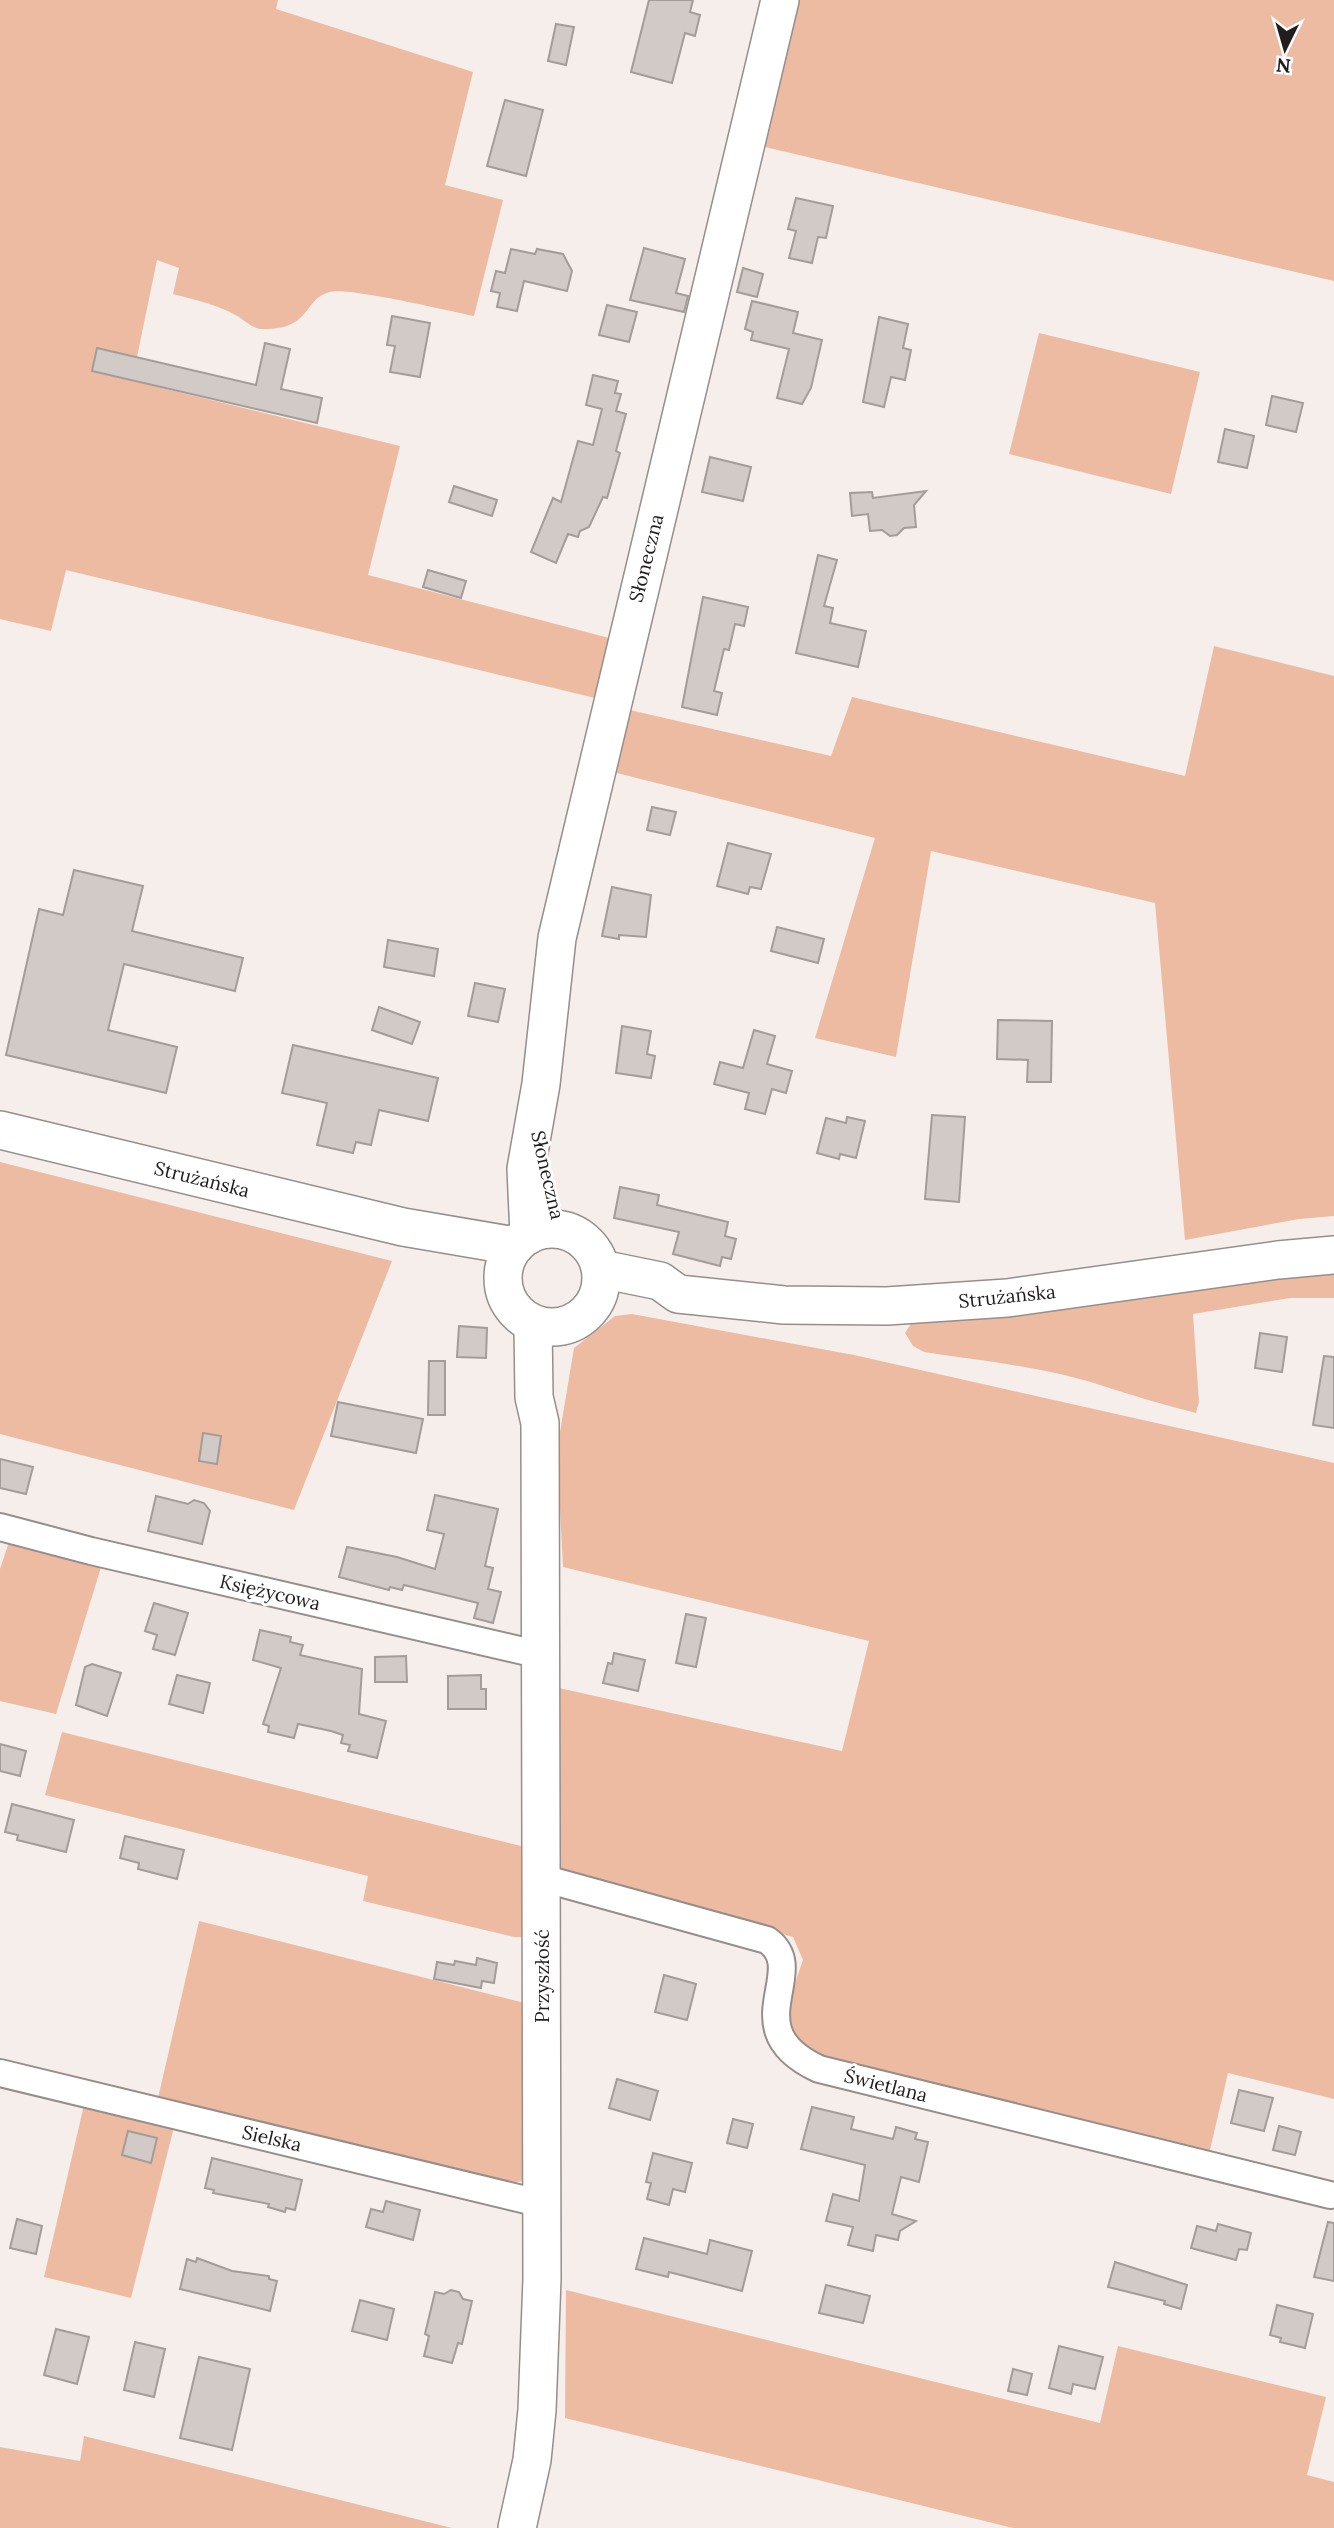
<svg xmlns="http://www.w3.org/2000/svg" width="1334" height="2528" viewBox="0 0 1334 2528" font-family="Lora,serif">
<rect width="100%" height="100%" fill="#f6eeea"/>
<g fill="#edbba2">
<path d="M0,0H278L276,9L473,72L445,185L503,200L474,316C449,311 348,287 330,292C302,299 313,330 262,329C254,329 246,322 239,317C219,305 196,300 173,294L179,268L157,260L137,357L97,348L92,371L400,446L368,575L609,638L595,698L66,570L51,631L0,619Z"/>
<path d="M791,0H1334V281L765,147L798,3Z"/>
<path d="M1039,333L1200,372L1171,494L1009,454Z"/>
<path d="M1214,646L1334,676V1216L1299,1219L1185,1240L1155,903L931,851L896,1057L815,1038L875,838L609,771L621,708L831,756L852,697L1185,776Z"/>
<path d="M0,1162L392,1261L294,1510L0,1434Z"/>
<path d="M1334,1270V1298H1290L1193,1314L1199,1402L1196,1413C1164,1405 1134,1396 1103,1386C1046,1367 983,1361 924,1352L913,1346L905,1333L914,1319Z"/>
<path d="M632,1314L854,1355L1334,1463V2099L1228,2073L1209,2154L819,2059L788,2031L786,2009L803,1960L793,1937L560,1874L559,1688L842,1751L869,1641L563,1567L557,1450L574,1348L615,1316Z"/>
<path d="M9,1542L102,1564L56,1714L0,1701V1569Z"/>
<path d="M62,1732L525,1847L526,1932L521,1937H514L363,1901L368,1876L45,1795Z"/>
<path d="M199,1921L525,2003L526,2180L514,2183L158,2098Z"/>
<path d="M84,2105L174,2127L131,2298L44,2277Z"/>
<path d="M566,2290L1100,2423L1118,2346L1326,2397L1307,2475L1334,2482V2528H1013L565,2418Z"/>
<path d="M84,2436L452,2528H0V2447L80,2461Z"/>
</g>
<g fill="#d2cac6" stroke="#a49c98" stroke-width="2">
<path d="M649,0H693L690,12L700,15L695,36L685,33L672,83L631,72Z"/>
<path d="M556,24L574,27L566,65L548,61Z"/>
<path d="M505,100L543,110L526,176L487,166Z"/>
<path d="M796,198L833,206L826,238L818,237L812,263L789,258L796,231L788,229Z"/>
<path d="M644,248L685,259L676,293L688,296L684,312L630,300Z"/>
<path d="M511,249L535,254L537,249L563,254L572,271L567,291L524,281L517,311L497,307L500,293L491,291L496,271L505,273Z"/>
<path d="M743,268L763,274L757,297L737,292Z"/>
<path d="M752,301L798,312L793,333L822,340L811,388L802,404L777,398L789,349L751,340L753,332L745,329Z"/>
<path d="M607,305L637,312L629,342L599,335Z"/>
<path d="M392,316L430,323L420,377L390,372L395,346L387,345Z"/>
<path d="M879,317L908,324L903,348L911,350L905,380L891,377L884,407L863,402Z"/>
<path d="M265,343L290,349L281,389L322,398L317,423L92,371L97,348L256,385Z"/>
<path d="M593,375L618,381L615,393L621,394L616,411L626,414L616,451L620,453L607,498L603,497L589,527L580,531L578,537L568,534L556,563L531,552L553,498L561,502L578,441L593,445L602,409L586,405Z"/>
<path d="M1272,396L1303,403L1296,432L1266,425Z"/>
<path d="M1225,429L1254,436L1247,468L1218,462Z"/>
<path d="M710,457L751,467L743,501L702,492Z"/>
<path d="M454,486L497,500L492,516L449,502Z"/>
<path d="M926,491L914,505L916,527L904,528L897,535L890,536L882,530L870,531L868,514L852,516L850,493L872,492L873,498Z"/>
<path d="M818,555L837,560L824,606L833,608L830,623L866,631L858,667L796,653Z"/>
<path d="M428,570L466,581L461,598L423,587Z"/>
<path d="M703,597L748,607L744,626L735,624L729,650L724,649L714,691L722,693L717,715L682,707Z"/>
<path d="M652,807L676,812L670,835L647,830Z"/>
<path d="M728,843L771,854L761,889L750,887L748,894L717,886Z"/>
<path d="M74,870L143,886L132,931L243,958L235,991L124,964L108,1030L177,1047L166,1093L6,1055L39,909L63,915Z"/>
<path d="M612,887L651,895L646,937L619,935V939L602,936Z"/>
<path d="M777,927L824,939L818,963L771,951Z"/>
<path d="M388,940L438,949L434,976L384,967Z"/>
<path d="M475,983L505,989L498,1022L468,1016Z"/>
<path d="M379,1007L420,1022L412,1044L372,1030Z"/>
<path d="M998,1020L1052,1021L1051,1082H1027L1028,1060L997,1059Z"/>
<path d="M622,1026L651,1031L647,1054L655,1056L651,1078L616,1073Z"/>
<path d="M754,1030L775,1036L767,1064L792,1071L786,1093L772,1089L765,1114L745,1109L749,1093L714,1084L720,1062L743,1068Z"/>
<path d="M293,1045L438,1078L428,1121L379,1110L371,1145L356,1142L353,1153L317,1145L327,1103L282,1093Z"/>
<path d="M932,1115L965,1117L959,1202L925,1199Z"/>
<path d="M847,1117L865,1121L856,1158L840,1154L839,1159L817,1153L826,1118L846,1123Z"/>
<path d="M620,1187L659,1195L657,1205L728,1222L725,1236L736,1239L731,1259L722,1257L720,1266L673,1254L679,1232L614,1218Z"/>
<path d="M459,1326L487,1328L486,1358L457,1357Z"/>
<path d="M1260,1333L1287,1337L1282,1372L1255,1368Z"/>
<path d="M1324,1356L1334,1357V1428L1313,1425Z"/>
<path d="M429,1361H445V1415H428Z"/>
<path d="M338,1402L423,1419L416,1453L331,1436Z"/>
<path d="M203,1433L221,1436L217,1464L199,1461Z"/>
<path d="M0,1459L33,1467L26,1494L0,1488Z"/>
<path d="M435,1495L498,1509L485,1566L493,1568L488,1589L501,1592L493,1623L474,1618L478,1603L404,1585L402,1590L390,1587L389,1590L339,1577L347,1547L397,1557L435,1569L444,1534L427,1530Z"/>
<path d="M156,1496L188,1504L194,1500L204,1503L210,1511L202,1544L148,1531Z"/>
<path d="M154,1603L188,1613L175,1655L153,1649L157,1635L145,1631Z"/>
<path d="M686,1614L706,1618L696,1667L676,1663Z"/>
<path d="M260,1630L291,1637L290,1642L303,1645L300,1655L362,1669L359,1714L386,1721L377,1758L348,1751L350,1745L341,1743L343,1735L331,1731L298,1724L294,1738L268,1732L269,1726L263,1724L281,1668L253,1660Z"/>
<path d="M614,1653L645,1660L638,1691L603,1683L608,1663L612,1664Z"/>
<path d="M406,1656L407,1682H375V1657Z"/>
<path d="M92,1664L121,1673L107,1716L76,1705L85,1667Z"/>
<path d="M177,1675L210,1683L203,1713L169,1704Z"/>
<path d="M481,1675V1689H486V1709H448V1676Z"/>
<path d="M0,1744L26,1751L20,1776L0,1771Z"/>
<path d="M12,1804L74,1820L66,1852L17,1840L18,1835L5,1832Z"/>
<path d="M125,1836L184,1850L177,1879L138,1869L139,1863L120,1858Z"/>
<path d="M477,1958L497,1963L494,1983L482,1981L481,1988L434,1979L437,1962L454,1965L455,1961L476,1965Z"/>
<path d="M664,1975L696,1984L687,2020L655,2012Z"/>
<path d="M617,2079L658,2091L650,2120L609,2108Z"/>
<path d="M1239,2090L1273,2098L1264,2131L1231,2123Z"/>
<path d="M812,2107L854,2117L851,2129L893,2139L896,2127L917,2133L915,2139L928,2142L919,2182L901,2177L892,2214L916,2221L900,2231L898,2240L876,2235L873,2251L848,2245L853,2227L826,2221L833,2194L859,2201L865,2165L801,2149Z"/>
<path d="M733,2119L753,2124L747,2148L727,2143Z"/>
<path d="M1279,2126L1301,2132L1295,2155L1273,2150Z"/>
<path d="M128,2131L157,2138L151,2163L122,2155Z"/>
<path d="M653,2153L692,2163L685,2192L673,2189L669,2205L647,2199L651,2183L646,2182Z"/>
<path d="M212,2158L302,2180L295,2210L286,2208L285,2212L268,2207L269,2204L213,2193L214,2190L205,2188Z"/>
<path d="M386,2201L420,2210L413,2240L366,2227L371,2209L383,2212Z"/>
<path d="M17,2219L42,2226L36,2254L10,2248Z"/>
<path d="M1328,2222L1334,2223V2281L1314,2277Z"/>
<path d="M1218,2224L1251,2233L1247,2250L1239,2249L1236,2260L1191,2248L1197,2226L1216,2231Z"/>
<path d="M644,2238L707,2254L710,2240L752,2251L742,2291L669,2272L668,2277L636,2269Z"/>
<path d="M197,2258L232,2271L269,2276V2279L277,2281L270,2311L180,2289L187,2259L196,2262Z"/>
<path d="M1115,2262L1187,2285L1181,2309L1164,2304L1165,2301L1108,2287Z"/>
<path d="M826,2285L870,2296L863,2323L819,2313Z"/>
<path d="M451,2290L459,2292L463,2299L472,2301L462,2344L458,2343L452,2363L424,2356L429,2336L425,2334L435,2292L444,2294Z"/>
<path d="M360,2300L394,2309L387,2340L352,2331Z"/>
<path d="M1277,2305L1313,2314L1305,2348L1280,2342L1281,2338L1270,2335Z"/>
<path d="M56,2329L89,2337L77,2384L44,2375Z"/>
<path d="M135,2342L165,2349L154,2397L124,2390Z"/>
<path d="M1059,2346L1103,2357L1095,2389L1073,2384L1071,2394L1049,2388Z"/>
<path d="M199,2357L250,2369L232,2450L180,2438Z"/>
<path d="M1013,2369L1032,2374L1027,2395L1008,2391Z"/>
</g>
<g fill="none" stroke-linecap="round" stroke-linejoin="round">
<g stroke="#968e8a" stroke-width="30">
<g id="street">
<path d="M0,1527L91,1551L541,1655"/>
<path d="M542,1878L767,1940C812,1971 732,2029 819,2069L1330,2195"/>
<path d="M0,2073L543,2204"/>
</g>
</g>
<g stroke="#968e8a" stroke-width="40">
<g id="secondary">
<path d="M0,1130L403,1227L515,1246"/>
<circle cx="552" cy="1278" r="49"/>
<path d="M529,1235L526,1169L541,1084L557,938L780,0"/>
<path d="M601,1269L660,1281L678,1294L784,1305L887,1306L1007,1298L1278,1260L1334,1255"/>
<path d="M517,2528L532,2460L537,2410L542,2279L540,1423L534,1397L533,1324"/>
</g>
</g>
<use href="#street" stroke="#fff" stroke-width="26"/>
<use href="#secondary" stroke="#fff" stroke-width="37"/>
</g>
<g text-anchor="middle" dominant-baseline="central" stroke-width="6" stroke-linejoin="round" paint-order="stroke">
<g font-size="19" fill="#211e1d" stroke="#fff">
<text transform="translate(646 558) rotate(-76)">Słoneczna</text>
<text transform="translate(548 1175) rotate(77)">Słoneczna</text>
<text transform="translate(202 1179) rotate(14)">Strużańska</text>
<text transform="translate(1007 1296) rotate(-6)">Strużańska</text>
<text transform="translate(270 1592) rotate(13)">Księżycowa</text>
<text transform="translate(542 1976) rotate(-90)">Przyszłość</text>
<text transform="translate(886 2085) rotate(14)">Świetlana</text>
<text transform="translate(272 2138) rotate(13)">Sielska</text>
</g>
</g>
<g transform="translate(1285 49) rotate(185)" stroke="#ffffff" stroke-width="5" paint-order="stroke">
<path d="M0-5L12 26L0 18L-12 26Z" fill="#211e1d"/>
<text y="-10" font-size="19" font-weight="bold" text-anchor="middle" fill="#211e1d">N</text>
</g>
</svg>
